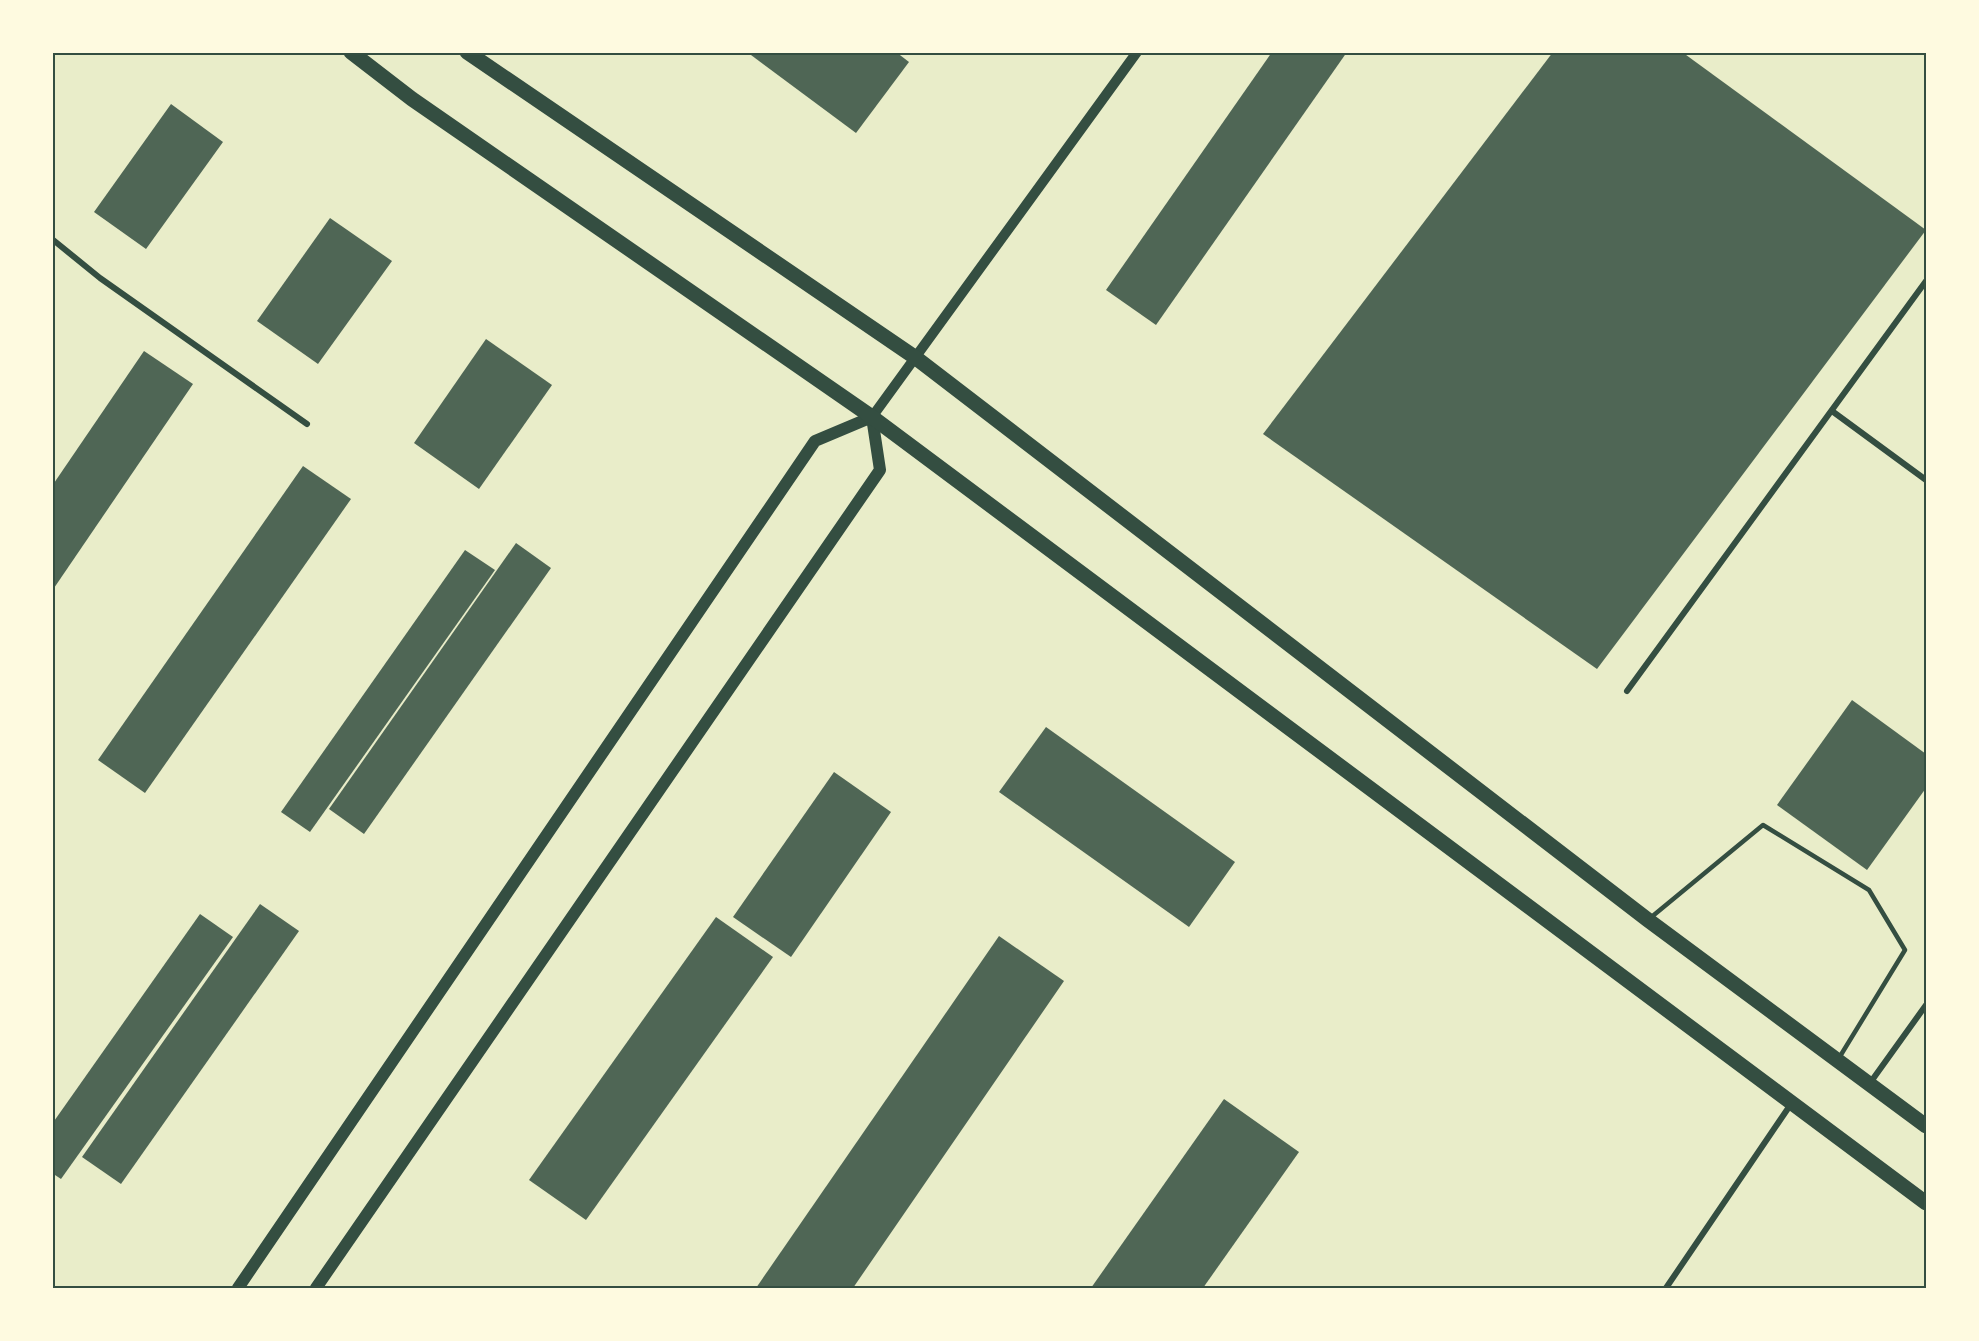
<svg xmlns="http://www.w3.org/2000/svg" width="1979" height="1341" viewBox="0 0 1979 1341" font-family="'PT Sans Narrow',sans-serif">
<rect width="100%" height="100%" fill="#e9edc9"/>
<g fill="#4f6655">
<path d="M747,52H896L909,62L856,133Z"/>
<path d="M1272,52H1347L1156,325L1106,290Z"/>
<path d="M1553,52H1682L1926,230L1597,669L1263,434Z"/>
<path d="M171,104L223,142L146,249L94,212Z"/>
<path d="M330,218L392,261L318,364L257,321Z"/>
<path d="M486,339L552,385L479,489L414,443Z"/>
<path d="M144,351L193,384L52,591V486Z"/>
<path d="M303,466L351,499L145,793L98,760Z"/>
<path d="M516,543L551,568L364,834L329,809Z"/>
<path d="M465,550L495,570L310,832L281,812Z"/>
<path d="M1852,700L1926,754V788L1867,870L1777,805Z"/>
<path d="M1046,727L1235,862L1189,927L999,792Z"/>
<path d="M834,772L891,812L791,957L733,917Z"/>
<path d="M260,904L299,931L121,1184L82,1157Z"/>
<path d="M200,914L233,937L61,1179L52,1173V1124Z"/>
<path d="M716,917L773,957L586,1220L529,1180Z"/>
<path d="M999,936L1064,981L853,1288H756Z"/>
<path d="M1224,1099L1299,1152L1203,1288H1091Z"/>
</g>
<g fill="none" stroke-linecap="round" stroke-linejoin="round">
<path stroke="#344e41" stroke-width="4.5" d="M1649,919L1763,825L1869,890L1905,950L1839,1058"/>
<g stroke="#344e41" stroke-width="6">
<path d="M52,239L100,278L307,424"/>
<path d="M1832,411L1926,480"/>
<path d="M1627,691L1926,281"/>
<path d="M1870,1083L1926,1005"/>
<path d="M1666,1288L1791,1104"/>
</g>
<path stroke="#344e41" stroke-width="10" d="M872,417L1137,52"/>
<path stroke="#344e41" stroke-width="12" d="M238,1288L815,441L872,417L880,470L316,1288"/>
<g stroke="#344e41" stroke-width="15">
<path d="M351,52L412,99L872,417L1926,1203"/>
<path d="M467,52L916,358L1648,920L1926,1126"/>
</g>
</g>
<rect width="1979" height="1341" fill="none" stroke="#fefae0" stroke-width="108"/>
<rect x="54" y="54" width="1871" height="1233" fill="none" stroke="#344e41" stroke-width="2"/>
</svg>
